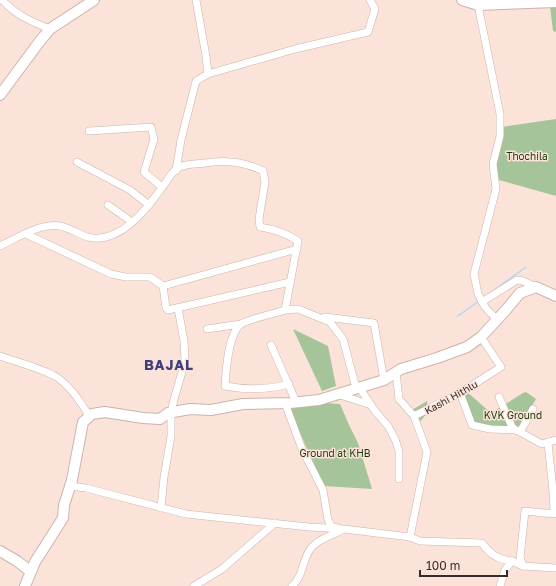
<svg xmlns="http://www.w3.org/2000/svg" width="556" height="586" viewBox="0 0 556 586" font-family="'Golos Text',sans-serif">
<rect width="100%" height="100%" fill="#fce3da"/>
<g fill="#a6c49a">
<path d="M556,6V32L553,31L550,7Z"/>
<path d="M556,119V196L499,180L496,169L502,127Z"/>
<path d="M293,329L328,346L336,386L322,391Z"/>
<path d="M466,391L491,413L523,393L526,392L536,399L520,426L514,428L476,425L462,393Z"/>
<path d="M427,401L428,412L419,423L412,410Z"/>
<path d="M324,403L340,404L349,425L358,443L372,489L324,486L289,409Z"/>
</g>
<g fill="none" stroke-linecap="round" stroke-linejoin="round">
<g stroke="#b1d6f8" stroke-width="1.5">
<path d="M493,291L526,267"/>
<path d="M458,316L479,301"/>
</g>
<g stroke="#cbb3ab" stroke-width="8">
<g id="street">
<path d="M2,0C16,15 32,22 50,29"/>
<path d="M478,5L500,114V136L493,164L496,189L474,274L478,294L485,307L497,320"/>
<path d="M208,74L295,49L368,32L375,9L370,0"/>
<path d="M89,131L151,127L154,139L144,172L162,187"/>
<path d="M77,162L130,190L149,205"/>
<path d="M176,171L181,140L196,81L208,74L206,56L196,0"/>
<path d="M108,205L132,222"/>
<path d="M26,234L111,274L126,277H150L163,286L166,308L168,310L290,282"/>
<path d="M0,246C17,238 40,223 60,226C78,230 85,242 106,237C131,231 149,205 164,185C168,179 174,168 182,166C192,163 203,164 213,162C230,160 247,163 263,171L265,182L259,219L260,227C274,229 286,233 298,241L285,310L298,309L330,322L343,339L356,388"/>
<path d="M163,286L297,249"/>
<path d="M482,302L517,280L523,281L536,287"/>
<path d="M285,310C277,313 246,320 241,324C228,334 226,370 225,386C246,390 267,390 289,384"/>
<path d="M325,317L374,323L384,380"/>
<path d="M207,329L241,324"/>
<path d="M271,345L296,402"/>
<path d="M0,356C17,362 36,367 53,375C68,383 81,402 89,416"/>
<path d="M396,372L399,399L414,416"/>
<path d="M359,387L375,411L388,426L395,439L399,451V479"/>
<path d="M460,393L472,425L490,429L516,430L542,444L556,440"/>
<path d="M337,394L371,405"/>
<path d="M499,397L512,427L516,430"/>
<path d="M285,403L302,449L323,490L328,520L332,527L338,528"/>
<path d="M520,432L533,409"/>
<path d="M70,486L86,488L186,514L309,527L344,529L410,537L420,541L482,543C489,554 499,560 512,561L505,570L500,586"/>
<path d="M161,508L164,477L171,436V413L174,399L185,362L184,341L178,308"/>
<path d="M410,537L427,452L414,416L460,393L501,367L481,337"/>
<path d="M512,561L523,566L520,558L525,511L554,514C554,490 550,466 548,442"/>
<path d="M523,566L556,568"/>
<path d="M194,586L222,569L275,523"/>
<path d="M292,586C304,576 302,558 312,547C319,539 332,535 342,530"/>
</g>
</g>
<g stroke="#cbb3ab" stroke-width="12">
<g id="secondary">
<path d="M462,0L478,5L556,2"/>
<path d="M0,95L40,41L50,29L94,0"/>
<path d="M0,551L17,561L30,571"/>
<path d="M25,586L35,562L63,518L64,505L72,480L83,422L92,414L105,412L143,418L160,419L168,413L190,409L211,410L243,404L290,403L319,400L384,380L401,369L437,358L467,347L481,337L505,311L520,293L536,287L556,296"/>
</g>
</g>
<use href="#street" stroke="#fff" stroke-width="7"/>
<use href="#secondary" stroke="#fff" stroke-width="10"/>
</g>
<g text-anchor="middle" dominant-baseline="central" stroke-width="3" stroke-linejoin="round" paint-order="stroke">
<g font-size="10" fill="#193a07" stroke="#fce3da">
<text x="527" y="156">Thochila</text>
<text x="513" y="415">KVK Ground</text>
<text x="335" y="453">Ground at KHB</text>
</g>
<g font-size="10" fill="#362c29" stroke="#fce3da">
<text transform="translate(451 397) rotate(-29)">Kashi Hithlu</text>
</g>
<g font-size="14" font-weight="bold" letter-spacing="1" fill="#3e3f7b" stroke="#fce3da">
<text x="169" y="364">BAJAL</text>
</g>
</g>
<path d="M420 570v6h87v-6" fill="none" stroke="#362c29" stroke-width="2"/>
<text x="426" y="570" font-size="12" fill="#362c29" stroke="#fce3da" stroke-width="3" paint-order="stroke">100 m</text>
</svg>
